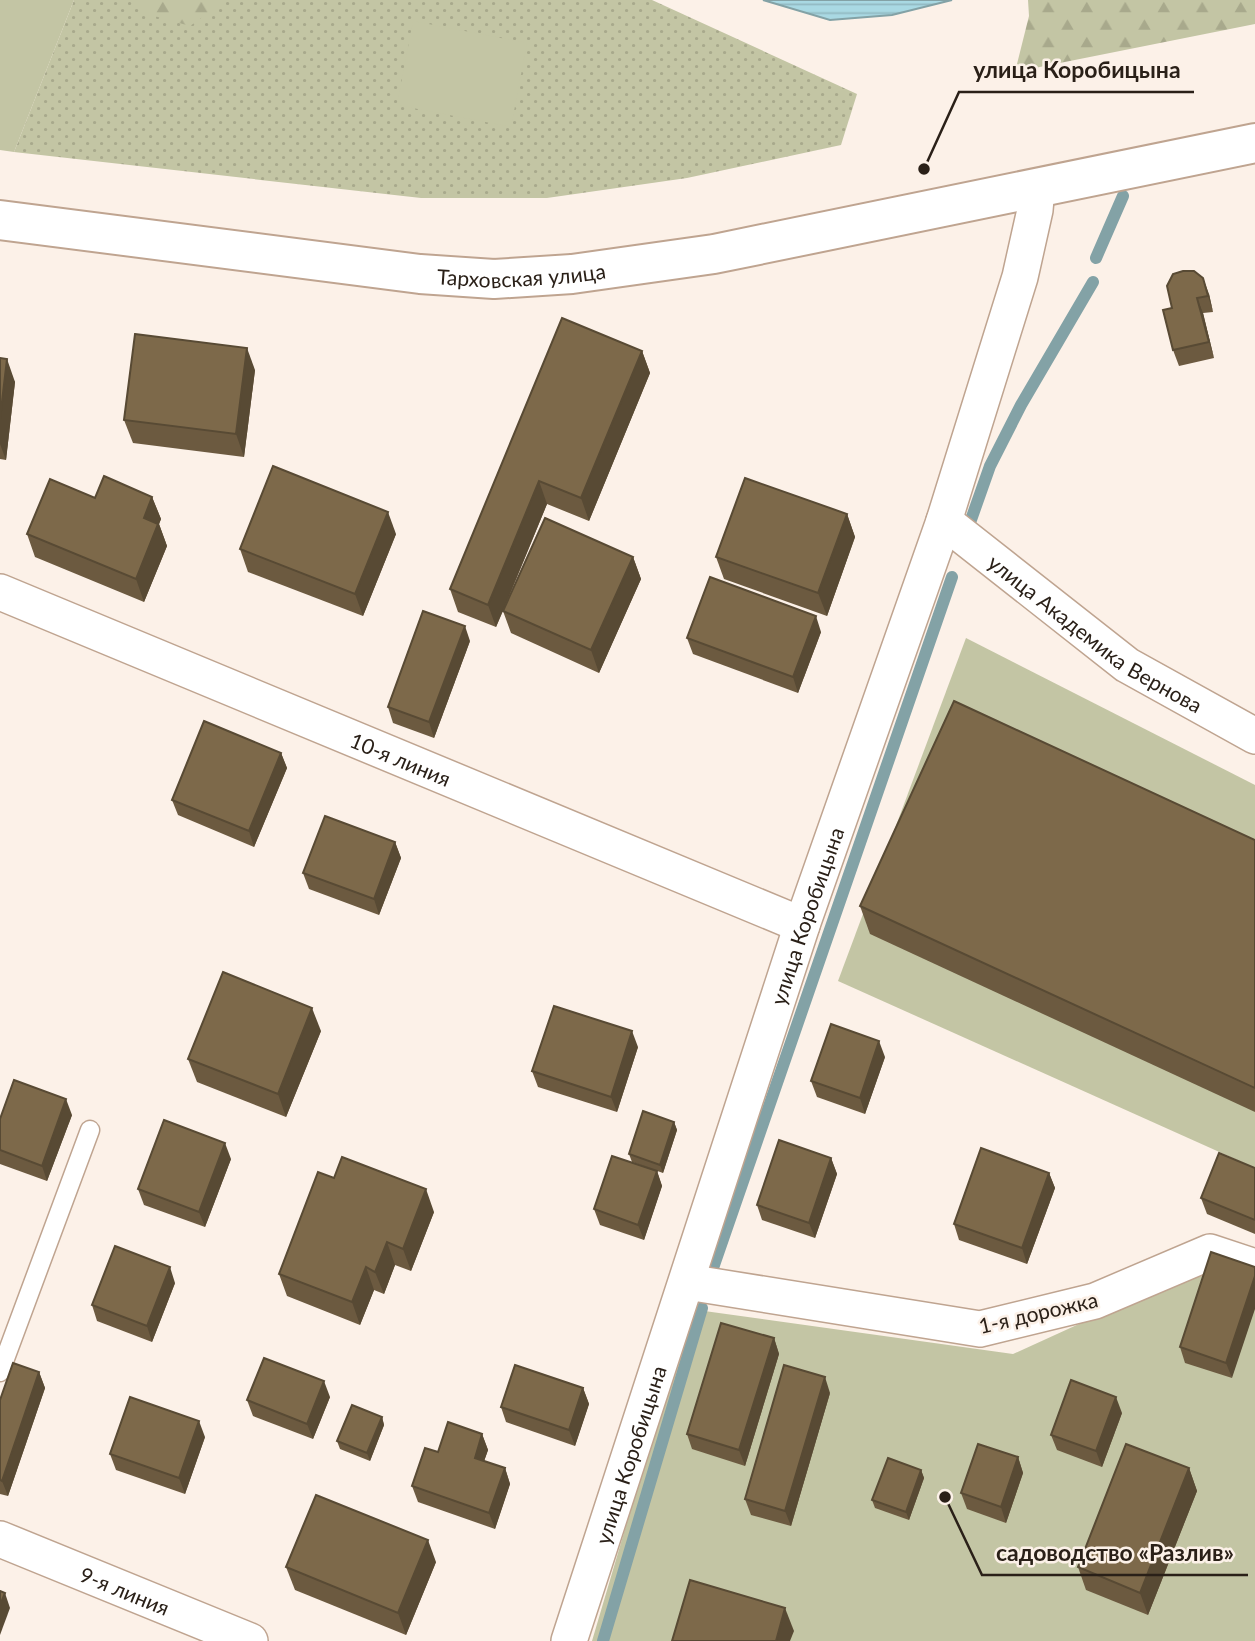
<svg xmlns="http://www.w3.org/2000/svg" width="1255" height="1641" viewBox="0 0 1255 1641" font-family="Lato,sans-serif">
<defs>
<pattern id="grass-dots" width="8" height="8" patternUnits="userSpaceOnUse" patternTransform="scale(1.75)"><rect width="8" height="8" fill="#c3c5a4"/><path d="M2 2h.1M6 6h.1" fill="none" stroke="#a8a98c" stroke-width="1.8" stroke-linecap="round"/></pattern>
<pattern id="forest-firs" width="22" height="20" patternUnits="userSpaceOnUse" patternTransform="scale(1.75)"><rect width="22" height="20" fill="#c3c5a4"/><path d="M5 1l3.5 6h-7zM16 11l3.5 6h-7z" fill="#a8a98c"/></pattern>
<pattern id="water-rules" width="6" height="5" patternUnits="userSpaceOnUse" patternTransform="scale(1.75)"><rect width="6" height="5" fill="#a9d9e3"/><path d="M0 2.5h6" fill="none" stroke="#92bac2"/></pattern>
</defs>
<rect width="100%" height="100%" fill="#fcf1e8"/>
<path fill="url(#grass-dots)" d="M74,0H652L857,94L841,145L687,178L547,198H421L14,152Z"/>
<g fill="url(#forest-firs)">
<path d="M137,0H218L217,7L190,26L140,12Z"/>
<path d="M1028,0H1255V24L1015,72L1029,16Z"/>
</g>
<g fill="#c3c5a4">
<path d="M0,0H74L14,152L0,150Z"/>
<path d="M413,21L527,43L511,127L397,105Z"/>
<path d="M966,638L1255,785V1168L838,981Z"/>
<path d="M1217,1261L1255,1276V1641H592L690,1309L1013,1354Z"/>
</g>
<path fill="url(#water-rules)" stroke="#83a2a6" stroke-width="2" d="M763,0H952L892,15L830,20Z"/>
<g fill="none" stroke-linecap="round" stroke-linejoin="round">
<g stroke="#83a2a6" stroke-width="12">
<path d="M1096,258L1123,196"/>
<path d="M966,534L990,466L1021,405L1093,282"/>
<path d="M713,1268L952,577"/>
<path d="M603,1641L702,1308"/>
</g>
<g stroke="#bfa490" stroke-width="21">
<path id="lane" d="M0,1372L90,1130"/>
</g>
<g stroke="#bfa490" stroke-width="38">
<g id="street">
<path id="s1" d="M944,521L1127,665L1255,736"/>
<path id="s2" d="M0,592L802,925"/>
<path d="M687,1282L980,1329L1095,1301L1210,1252L1255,1267"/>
<path id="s3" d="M0,1539L250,1641"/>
<path id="s4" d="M569,1641L802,925L944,521L1020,277L1035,210L1037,188"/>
</g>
</g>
<g stroke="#bfa490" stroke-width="42">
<g id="secondary">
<path id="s5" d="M0,220L420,274L494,279L572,274L714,254L1255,143"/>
</g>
</g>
<use href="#lane" stroke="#fff" stroke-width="18"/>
<use href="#street" stroke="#fff" stroke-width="35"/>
<use href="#secondary" stroke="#fff" stroke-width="38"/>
</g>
<g fill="#6c5a40">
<path d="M1167,286L1209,294L1213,312L1203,313L1214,358L1179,366L1173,350L1172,308Z"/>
<path d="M642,351L650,373L589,521L547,504L504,609L633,557L641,579L599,673L511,633L503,611L496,627L458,612L450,589Z"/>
<path d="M0,358L15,382L6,460L0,459Z"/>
<path d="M255,370L244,457L133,443L124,420Z"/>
<path d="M152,497L161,519L159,524L167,546L144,602L35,557L27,534L95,498Z"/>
<path d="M847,514L855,537L827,616L724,579L716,557Z"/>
<path d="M396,534L363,616L248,572L240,549Z"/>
<path d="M821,632L798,693L693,654L687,638Z"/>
<path d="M470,641L434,738L393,723L388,707Z"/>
<path d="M281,753L287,768L254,847L178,815L172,800Z"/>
<path d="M1255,840V1112L870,934L860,906Z"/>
<path d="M395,842L401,858L379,915L309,889L303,873Z"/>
<path d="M321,1031L286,1117L197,1082L188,1059Z"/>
<path d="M638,1047L617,1112L538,1087L532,1071Z"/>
<path d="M885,1057L865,1114L817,1097L811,1081Z"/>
<path d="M72,1115L47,1181L0,1164V1119Z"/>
<path d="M674,1122L677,1130L663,1173L632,1162L629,1154Z"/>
<path d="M831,1158L837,1174L815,1238L762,1220L757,1205Z"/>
<path d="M231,1159L205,1227L144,1205L138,1189Z"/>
<path d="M1255,1168V1234L1207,1214L1201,1198Z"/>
<path d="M657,1171L662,1186L644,1240L600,1225L594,1209Z"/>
<path d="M1049,1173L1055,1188L1027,1264L959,1240L954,1224Z"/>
<path d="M334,1178L434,1212L411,1271L395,1265L384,1294L374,1290L360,1325L287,1296L279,1274Z"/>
<path d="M1211,1252L1232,1378L1185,1363L1180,1347Z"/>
<path d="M175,1283L152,1342L97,1321L92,1305Z"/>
<path d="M774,1338L779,1354L745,1466L692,1449L687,1434Z"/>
<path d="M39,1372L45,1388L8,1496L0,1494V1400Z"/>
<path d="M583,1388L589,1404L575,1446L506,1422L501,1407Z"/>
<path d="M830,1393L791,1526L751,1515L745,1499Z"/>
<path d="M330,1397L313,1439L253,1416L247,1400Z"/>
<path d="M1122,1413L1102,1467L1057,1450L1051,1435Z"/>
<path d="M382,1417L384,1425L370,1461L340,1449L337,1441Z"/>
<path d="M482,1434L488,1450L484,1461L505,1468L510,1484L495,1529L418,1502L412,1486L438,1452Z"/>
<path d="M205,1437L185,1494L116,1470L110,1454Z"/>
<path d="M1018,1457L1023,1473L1006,1523L967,1509L961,1493Z"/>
<path d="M1189,1468L1197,1491L1148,1615L1086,1590L1078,1567Z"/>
<path d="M921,1470L924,1478L909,1520L875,1508L872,1500Z"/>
<path d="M436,1562L406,1635L295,1590L286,1567Z"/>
</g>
<g fill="#584a34">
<path d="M1203,278L1209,294L1213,312L1208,296Z"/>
<path d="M1197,298L1203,313L1214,358L1209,342Z"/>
<path d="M247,348L255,370L244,457L236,434Z"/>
<path d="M642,351L650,373L589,521L581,498Z"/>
<path d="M7,359L15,382L6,460L0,444V419Z"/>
<path d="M539,481L547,504L496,627L488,605Z"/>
<path d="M152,497L161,519L159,524L167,546L144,602L136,579L144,518Z"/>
<path d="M388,512L396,534L363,616L355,594Z"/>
<path d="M847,514L855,537L827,616L818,593Z"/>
<path d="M633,557L641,579L599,673L591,650Z"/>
<path d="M816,616L821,632L798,693L793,677Z"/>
<path d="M465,626L470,641L434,738L429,722Z"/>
<path d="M281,753L287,768L254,847L249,831Z"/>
<path d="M395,842L401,858L379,915L374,899Z"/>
<path d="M312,1008L321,1031L286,1117L278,1094Z"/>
<path d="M632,1031L638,1047L617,1112L611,1097Z"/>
<path d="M879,1041L885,1057L865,1114L860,1098Z"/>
<path d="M66,1099L72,1115L47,1181L42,1166Z"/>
<path d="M674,1122L677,1130L663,1173L660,1165Z"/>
<path d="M225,1143L231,1159L205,1227L199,1212Z"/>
<path d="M831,1158L837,1174L815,1238L809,1223Z"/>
<path d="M657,1171L662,1186L644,1240L638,1225Z"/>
<path d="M1049,1173L1055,1188L1027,1264L1022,1248Z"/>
<path d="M426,1189L434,1212L411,1271L403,1249Z"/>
<path d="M387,1242L395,1265L384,1294L375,1272Z"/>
<path d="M170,1267L175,1283L152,1342L147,1326Z"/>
<path d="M366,1267L374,1290L360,1325L352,1302Z"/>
<path d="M1255,1276V1309L1232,1378L1226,1363Z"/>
<path d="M774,1338L779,1354L745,1466L739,1450Z"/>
<path d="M39,1372L45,1388L8,1496L2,1481Z"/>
<path d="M825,1377L830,1393L791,1526L785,1511Z"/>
<path d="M324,1381L330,1397L313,1439L307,1424Z"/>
<path d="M583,1388L589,1404L575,1446L569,1430Z"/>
<path d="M1116,1397L1122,1413L1102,1467L1096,1451Z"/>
<path d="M382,1417L384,1425L370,1461L367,1453Z"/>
<path d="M199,1421L205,1437L185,1494L179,1478Z"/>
<path d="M482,1434L488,1450L480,1473L475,1458Z"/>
<path d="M1018,1457L1023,1473L1006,1523L1001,1507Z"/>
<path d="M505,1468L510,1484L495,1529L489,1513Z"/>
<path d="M1189,1468L1197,1491L1148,1615L1140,1593Z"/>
<path d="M921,1470L924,1478L909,1520L906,1512Z"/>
<path d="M428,1540L436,1562L406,1635L398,1613Z"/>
<path d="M5,1593L10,1608L0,1635V1605Z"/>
<path d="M785,1608L794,1631L790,1641H776Z"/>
</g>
<g fill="#7d694a" stroke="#584a34" stroke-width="2">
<path d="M1183,271H1194L1203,278L1208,296L1197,298L1209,342L1173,350L1163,310L1172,308L1167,286L1173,274Z"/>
<path d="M562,318L642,351L581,498L539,481L488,605L450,589Z"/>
<path d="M135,334L247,348L236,434L124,420Z"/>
<path d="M0,358L7,359L0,419Z"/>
<path d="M273,466L388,512L355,594L240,549Z"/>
<path d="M104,476L152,497L144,518L158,524L136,579L27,534L50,479L95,498Z"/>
<path d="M745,478L847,514L818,593L716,557Z"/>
<path d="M545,518L633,557L591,650L503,611Z"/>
<path d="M710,577L816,616L793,677L687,638Z"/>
<path d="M423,611L465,626L429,722L388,707Z"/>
<path d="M954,701L1255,840V1088L860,906Z"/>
<path d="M204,721L281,753L249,831L172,800Z"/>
<path d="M325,816L395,842L374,899L303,873Z"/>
<path d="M223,972L312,1008L278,1094L188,1059Z"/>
<path d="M554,1006L632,1031L611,1097L532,1071Z"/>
<path d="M831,1024L879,1041L860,1098L811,1081Z"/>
<path d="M14,1080L66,1099L42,1166L0,1150V1119Z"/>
<path d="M643,1111L674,1122L660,1165L629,1154Z"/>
<path d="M164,1120L225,1143L199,1212L138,1189Z"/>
<path d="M779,1140L831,1158L809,1223L757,1205Z"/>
<path d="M981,1148L1049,1173L1022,1248L954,1224Z"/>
<path d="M1219,1153L1255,1168V1220L1201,1198Z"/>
<path d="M612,1156L657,1171L638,1225L594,1209Z"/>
<path d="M342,1157L426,1189L403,1249L387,1242L375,1272L366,1267L352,1302L279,1274L318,1172L334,1178Z"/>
<path d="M115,1246L170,1267L147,1326L92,1305Z"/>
<path d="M1211,1252L1255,1267V1276L1226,1363L1180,1347Z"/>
<path d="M721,1323L774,1338L739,1450L687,1434Z"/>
<path d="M264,1358L324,1381L307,1424L247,1400Z"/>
<path d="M13,1363L39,1372L2,1481L0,1480V1400Z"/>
<path d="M515,1365L583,1388L569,1430L501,1407Z"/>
<path d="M784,1365L825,1377L785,1511L745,1499Z"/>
<path d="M1071,1380L1116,1397L1096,1451L1051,1435Z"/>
<path d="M130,1397L199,1421L179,1478L110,1454Z"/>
<path d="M352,1405L382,1417L367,1453L337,1441Z"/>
<path d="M448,1422L482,1434L475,1458L505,1468L489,1513L412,1486L425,1448L438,1452Z"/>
<path d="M978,1444L1018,1457L1001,1507L961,1493Z"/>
<path d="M1126,1444L1189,1468L1140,1593L1078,1567Z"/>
<path d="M888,1458L921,1470L906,1512L872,1500Z"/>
<path d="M316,1495L428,1540L398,1613L286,1567Z"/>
<path d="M690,1580L785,1608L776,1641H672Z"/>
<path d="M0,1591L5,1593L0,1605Z"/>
</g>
<g text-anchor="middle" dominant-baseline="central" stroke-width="5" stroke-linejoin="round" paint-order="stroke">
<g font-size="21" fill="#2a2018" stroke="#fcf1e8">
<text stroke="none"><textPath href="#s5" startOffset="525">Тарховская улица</textPath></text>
<text stroke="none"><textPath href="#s1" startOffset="189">улица Академика Вернова</textPath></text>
<text stroke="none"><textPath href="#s2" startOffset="434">10-я линия</textPath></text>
<text stroke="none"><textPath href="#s4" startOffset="763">улица Коробицына</textPath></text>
<text transform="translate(1038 1312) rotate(-13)">1-я дорожка</text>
<text stroke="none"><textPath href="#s4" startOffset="196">улица Коробицына</textPath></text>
<text stroke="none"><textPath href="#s3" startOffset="135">9-я линия</textPath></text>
</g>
</g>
<path fill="none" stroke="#2a2018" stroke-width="2.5" d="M924 169L959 92H1194M945 1497L982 1575H1248"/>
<g fill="#2a2018" stroke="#fcf1e8" stroke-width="2.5">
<circle cx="924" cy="169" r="7"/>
<circle cx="945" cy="1497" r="7"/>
</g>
<g font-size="23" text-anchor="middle" font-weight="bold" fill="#2a2018" stroke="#fcf1e8" stroke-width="5" stroke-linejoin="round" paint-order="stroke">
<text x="1077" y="78">улица Коробицына</text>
<text x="1115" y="1561">садоводство «Разлив»</text>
</g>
</svg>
